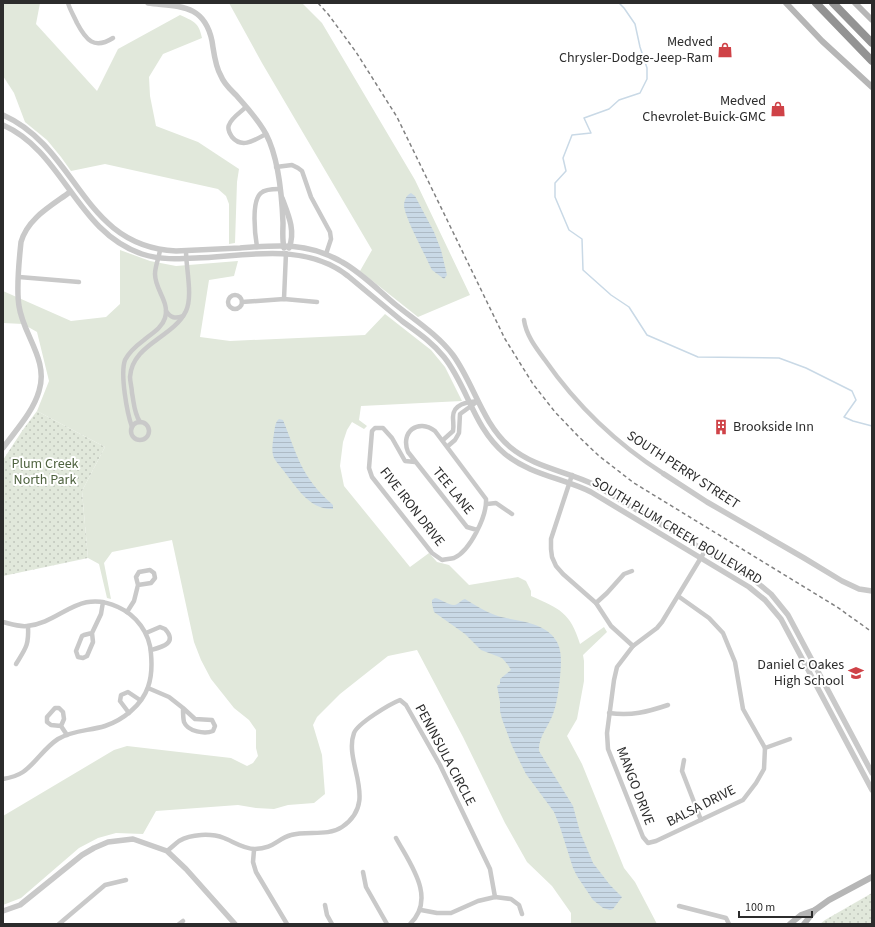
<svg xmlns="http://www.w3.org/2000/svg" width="875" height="927" viewBox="0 0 875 927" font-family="'Source Sans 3',sans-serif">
<defs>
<pattern id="park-dots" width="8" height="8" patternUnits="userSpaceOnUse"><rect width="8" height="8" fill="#e1e8db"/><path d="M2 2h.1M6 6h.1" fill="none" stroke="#c1c7bc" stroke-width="1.8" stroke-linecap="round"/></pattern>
<pattern id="water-rules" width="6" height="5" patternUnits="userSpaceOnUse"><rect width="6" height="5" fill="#c9d9e6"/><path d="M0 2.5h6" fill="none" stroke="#adbac5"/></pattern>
</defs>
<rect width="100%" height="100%" fill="#fff"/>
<g fill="#e1e8db">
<path d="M3,3H40L36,24L97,91L118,49L180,15C193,21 199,22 202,38L163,54L149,77L150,96L156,126L198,142L239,169L237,182L235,243L229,244V204L226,196L218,189L105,164L71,171L61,157L47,140L25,122L14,93L3,76Z"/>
<path d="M229,3H302L322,23L415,180L470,295L418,317L360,271L372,250L262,63Z"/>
<path d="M120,250L150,261L176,266L238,261L234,276L209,280L200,337L230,341L365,335L385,314L431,350L445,367L462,401L361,406L359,420L367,426L364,429L352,422L347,430L343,442L340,466L344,486L410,567L429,553L437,562L449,565L469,585L518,577L526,581L531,591V596C560,609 570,612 580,644L604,627L607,632L583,655L584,661V681L577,719L567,736L582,764L624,868L635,882L657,924H571V913L552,886L527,862L505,823L463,737L417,650L388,656L340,694L317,717L313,725L322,755L325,794L314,803L288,805L274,809L256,808L238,805L156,811L143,834L116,833L98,838L79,848L21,898L3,905V816L114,750L127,746L231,758L247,766L253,763L258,756L256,748V730L249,720L234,708L211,679L201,660L194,642L172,540L112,552L104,563L111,599L107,598L99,564L88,558L82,491L105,447L37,411L49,381L37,332L23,324L3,323V291L71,321L106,317L120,304Z"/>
</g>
<g fill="url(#park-dots)">
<path d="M37,411L105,447L82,491L88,558L3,576V460L22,431Z"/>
<path d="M872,893V924H820L825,920Z"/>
</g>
<g fill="url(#water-rules)">
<path d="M411,193L415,196L434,232L441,250L447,275L444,279L432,270L429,264C423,250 406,220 404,206C404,201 406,195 411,193Z"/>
<path d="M279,419L283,420C298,457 301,477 333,505V509C309,510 296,486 283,470C280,466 276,462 274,458C271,451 273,441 274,433C275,428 275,422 279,419Z"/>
<path d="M435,598C441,599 448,605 454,605C458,605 461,600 465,599C475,605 484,611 495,615C512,621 532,620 547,631C554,636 559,643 560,651C563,662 558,703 553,714C549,726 538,737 539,751L573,806L580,832L593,863L610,885L622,897L613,909L610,910L603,908L593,900L577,876L573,868L560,827L554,812L526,774L512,746L502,719L500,711V702L497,686L500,684V679L511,670L508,665L502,658L481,650L465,634L434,612L432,604V600Z"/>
</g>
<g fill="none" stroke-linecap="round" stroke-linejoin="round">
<path stroke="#c9d9e6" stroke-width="1.5" d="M619,3L624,8L635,24L640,47L647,68V79L640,93L619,100L609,109L584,118L591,133L572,135L563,158L566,171L555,183V197L569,230L582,239L583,270L611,295L629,307L647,335L698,357L779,358L806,368L852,391L856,400L844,417L853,421L872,426"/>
<g stroke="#c9c9c9" stroke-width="4.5">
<path d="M68,3C70,10 74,16 77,23C86,40 94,50 113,38"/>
<path d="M246,107C241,112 231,118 229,125C227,129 230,134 232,137C242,149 255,140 266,134"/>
<path d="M276,167L292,165L298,168L302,171L311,197L330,232L331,239L326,254"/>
<path d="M257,247C255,235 251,201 261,193C265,189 273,189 279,189"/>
<path d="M19,277L79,282"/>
<circle cx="235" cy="302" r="7"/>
<path d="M284,299L286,253"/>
<path d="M242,302L284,299L317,302"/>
<path d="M166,311C171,318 175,319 183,316"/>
<path d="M524,320C526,335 536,348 545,360C577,406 617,444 664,474"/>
<circle cx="140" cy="431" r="9"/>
<path d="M140,422C134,413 134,403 132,393C132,388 130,382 130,377C132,344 173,338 186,311C193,296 186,268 186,251"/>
<path d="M132,427C127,413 120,374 125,360C129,352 136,346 144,340C151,334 162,328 165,318C170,302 155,290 155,274C155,266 159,258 160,250"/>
<path d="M443,440L453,431C454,426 453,422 453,417C453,404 467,402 478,401"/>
<path d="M448,446L455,440L459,433L460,414L478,401"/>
<path d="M415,462L405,461L392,438L383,428H375L372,431L369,468L372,477L432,553L442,560C446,559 450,559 454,558C470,551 487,516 486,499L435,431C418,418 400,432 408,452L467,527L477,530"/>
<path d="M572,475L551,539V549L552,557L556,566L563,574L596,603L611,626L633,646"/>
<path d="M487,504L496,503L512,514"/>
<path d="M678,596L709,618L723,633L735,662L743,709L765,748L764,769L756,783L743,800L656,841L648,843L643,837L608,749L607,733L614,680L617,667L633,646L657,628L662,622L705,551"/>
<path d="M596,603L607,593L624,574L632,571"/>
<path d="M127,612L134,601L138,585L151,583L155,578L154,573L150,570L139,572L136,577L138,585"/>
<path d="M3,622C11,624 19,627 27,626C61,623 78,588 118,607C136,615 150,633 151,654C152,665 152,676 148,687C142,705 123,720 105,726C89,731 73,730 58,739C44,748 36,763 23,772C17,776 9,778 3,779"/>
<path d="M92,633L93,642L87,656L83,658L78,657L76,651L82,636L84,635L92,633L101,614L103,602"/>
<path d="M146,633L160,627L165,629C178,643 162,647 151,650"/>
<path d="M16,664C26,648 29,645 28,626"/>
<path d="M148,688L169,697L183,708C183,712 183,718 184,722C188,732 205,734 213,731L215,726L212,720L195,719L183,708"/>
<path d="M129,713L120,701L121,695L128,692L140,700"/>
<path d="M609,713C632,716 647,712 668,705"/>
<path d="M61,726L51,725L47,722V717L55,708H59L63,712L64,719L61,726L67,735"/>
<path d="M765,748L790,739"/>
<path d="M684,760L682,771L701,820"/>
<path d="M396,838C410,864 437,898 410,924"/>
<path d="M254,850L253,862L256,872L287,924"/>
<path d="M167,851C171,848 175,844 179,841C191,834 211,833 224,838C234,842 244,849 255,849C273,849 277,839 291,835C307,830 327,837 342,827C380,801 343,763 354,733C358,723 390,704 400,700L406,705L440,765L490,869L495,897"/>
<path d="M363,872L366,887L387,924"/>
<path d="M325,905L327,915L332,924"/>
<path d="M679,906L726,918L729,924"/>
<path d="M421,910L437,913H451L478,901L495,897L511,899L519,905L522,914"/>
<path d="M59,924L105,885L126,880"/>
<path d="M179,924L183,921"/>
</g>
<g stroke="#c9c9c9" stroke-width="5.5">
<path d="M148,3C178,7 204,3 212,41C214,53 215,66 221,76C224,84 230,89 236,95C247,108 258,119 266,134C278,157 282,197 283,223C283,231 282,239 284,248"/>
<path d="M3,115C79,149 81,246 176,251C197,250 218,249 240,248C277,245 308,242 342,262C362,273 379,291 396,305C416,321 438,335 453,355C474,384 482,423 510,447C535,468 567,471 595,485L754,580L771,594L788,615L872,773"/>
<path d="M3,125C64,152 76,232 142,254C160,260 178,259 196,258C247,256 305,242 348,276C366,291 384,306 402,321C417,332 432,342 444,357C468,387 473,427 505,454C531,475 563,478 591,492L749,587L765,600L781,619L872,790"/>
<path d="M282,198C288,214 296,231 289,248"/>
<path d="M3,448C16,430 33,412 39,391C49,360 23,335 19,306C16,288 19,261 21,242C28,218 51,206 70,192"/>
<path d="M664,474L707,502L804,558L842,581L859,589L872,591"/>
<path d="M3,911L20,905L82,855L94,848L108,842L133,839L167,851L186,869L235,924"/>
</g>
<g stroke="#b6b6b6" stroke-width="6">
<path d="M786,3L822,41L872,87"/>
<path d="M855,3L872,20"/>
<path d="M790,924L801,915L815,910L829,900L872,877"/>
<path d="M804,924L815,910"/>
</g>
<g stroke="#939393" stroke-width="8">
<path d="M816,3L872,61"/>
<path d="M833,3L872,43"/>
</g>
<path stroke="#818181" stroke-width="1.5" stroke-dasharray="4 3" stroke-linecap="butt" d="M318,3L328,14L356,52L397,117L505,339L533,384L555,412L578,436L599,456L634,483L837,607L872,632"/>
</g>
<defs>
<g id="shop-bare" transform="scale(1.2)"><path d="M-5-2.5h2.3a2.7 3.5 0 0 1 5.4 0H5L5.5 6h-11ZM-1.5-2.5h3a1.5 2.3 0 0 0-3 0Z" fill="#cf4247" stroke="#fff" stroke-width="2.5" paint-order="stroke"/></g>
<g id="building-bare" transform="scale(1.2)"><path d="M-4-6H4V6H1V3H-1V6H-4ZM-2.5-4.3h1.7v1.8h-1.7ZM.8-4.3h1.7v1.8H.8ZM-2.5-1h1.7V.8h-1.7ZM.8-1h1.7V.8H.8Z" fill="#cf4247" stroke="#fff" stroke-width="2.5" paint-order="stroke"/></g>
<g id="school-bare" transform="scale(1.2)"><path d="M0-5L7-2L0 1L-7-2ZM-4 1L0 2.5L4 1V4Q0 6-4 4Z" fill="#cf4247" stroke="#fff" stroke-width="2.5" paint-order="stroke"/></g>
</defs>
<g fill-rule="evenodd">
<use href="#shop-bare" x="725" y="50"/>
<use href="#shop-bare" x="778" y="109"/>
<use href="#building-bare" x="721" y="427"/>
<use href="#school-bare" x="856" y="673"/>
</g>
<g text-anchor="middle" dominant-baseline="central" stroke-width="4" stroke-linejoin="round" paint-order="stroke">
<g font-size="14" fill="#2c2c2c" stroke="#fff" text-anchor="end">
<text x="713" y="42">Medved<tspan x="713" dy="16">Chrysler-Dodge-Jeep-Ram</tspan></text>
<text x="766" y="101">Medved<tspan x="766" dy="16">Chevrolet-Buick-GMC</tspan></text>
<text x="733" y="427" text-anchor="start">Brookside Inn</text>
<text x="844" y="665">Daniel C Oakes<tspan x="844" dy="16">High School</tspan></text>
</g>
<g font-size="14" fill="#4e623f" stroke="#fff">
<text x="45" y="464">Plum Creek<tspan x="45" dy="16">North Park</tspan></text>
</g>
<g font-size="14" fill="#2c2c2c" stroke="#fff">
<text transform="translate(683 470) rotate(33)">SOUTH PERRY STREET</text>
<text transform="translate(453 491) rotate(51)">TEE LANE</text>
<text transform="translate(412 507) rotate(52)">FIVE IRON DRIVE</text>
<text transform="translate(677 531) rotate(31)">SOUTH PLUM CREEK BOULEVARD</text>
<text transform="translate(445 755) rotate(62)">PENINSULA CIRCLE</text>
<text transform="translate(635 786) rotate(69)">MANGO DRIVE</text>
<text transform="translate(701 806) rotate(-27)">BALSA DRIVE</text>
</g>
</g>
<rect width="875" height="927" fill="none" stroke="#2c2c2c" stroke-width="8"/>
<path d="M739 911v6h73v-6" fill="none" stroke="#2c2c2c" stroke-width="2"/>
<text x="745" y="911" font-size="12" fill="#2c2c2c" stroke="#ffffff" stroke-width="3" paint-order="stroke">100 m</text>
</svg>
